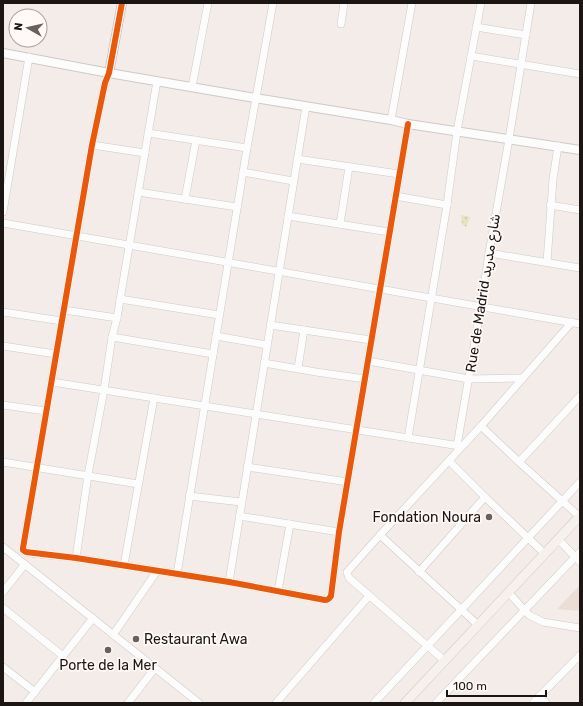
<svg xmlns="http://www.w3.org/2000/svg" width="583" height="706" viewBox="0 0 583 706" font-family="Rubik,'Noto Sans Arabic',sans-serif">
<defs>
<pattern id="garden-dots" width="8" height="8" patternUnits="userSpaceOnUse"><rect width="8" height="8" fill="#e4e4c0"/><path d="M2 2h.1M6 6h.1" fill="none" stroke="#c3c3a4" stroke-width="1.8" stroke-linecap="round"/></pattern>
</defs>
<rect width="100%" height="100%" fill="#f3ece8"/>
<path fill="#ecded7" d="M580,585V611L557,609Z"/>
<path fill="url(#garden-dots)" d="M461,215L470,217L466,227L462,224Z"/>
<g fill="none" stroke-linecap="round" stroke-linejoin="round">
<g stroke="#cfc9c6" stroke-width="8">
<g id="minor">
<path d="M341,24L344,3"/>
<path d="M476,27L526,35"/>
<path d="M471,56L580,74"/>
<path d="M109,73L105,83L92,145L23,548V550L26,552L29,553L76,558L229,582L325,600C328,600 329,599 331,596L339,532L408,124"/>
<path d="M192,87L208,3"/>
<path d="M391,120L412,3"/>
<path d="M148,133L247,148"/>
<path d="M92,145L145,153"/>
<path d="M297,159L399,174"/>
<path d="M243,172L293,181"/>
<path d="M138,192L237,207"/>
<path d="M395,196L447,205"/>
<path d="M185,199L196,140"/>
<path d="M550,205L580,210"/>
<path d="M3,212L29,57"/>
<path d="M288,216L389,232"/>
<path d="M3,223L580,324"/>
<path d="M340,224L349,167"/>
<path d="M489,253L580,268"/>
<path d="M547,262L553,179L558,146"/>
<path d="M120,299L219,315"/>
<path d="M64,310L117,318"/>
<path d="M3,312L62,321"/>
<path d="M270,325L371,340"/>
<path d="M216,336L267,345"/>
<path d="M112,337L213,354"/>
<path d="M3,346L56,354"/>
<path d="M368,361L469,379L523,378"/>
<path d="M264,363L316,372L365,379"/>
<path d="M298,368L304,330"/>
<path d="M52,382L460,446"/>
<path d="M3,405L46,411"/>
<path d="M481,426L519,462L580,517"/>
<path d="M408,438L447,205L457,131L481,3"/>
<path d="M457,446L481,306L489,253L509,139L531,3"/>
<path d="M449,461L485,497L545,554"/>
<path d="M3,462L138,484"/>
<path d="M519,462L580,396"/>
<path d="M247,467L348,482"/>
<path d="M189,496L241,502"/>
<path d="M239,516L339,532"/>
<path d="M380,535L478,625"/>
<path d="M558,539L580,562"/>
<path d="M3,547L199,703"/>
<path d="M76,558L88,475L104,390L112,337L117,318L157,81"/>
<path d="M124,565L154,398"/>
<path d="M419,572L485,497"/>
<path d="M177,574L247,148L273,3"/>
<path d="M229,582L306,106"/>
<path d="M278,591L290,524"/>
<path d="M3,592L25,564"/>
<path d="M509,593L529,615L543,622L580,628"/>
<path d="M3,608L63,656"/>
<path d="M113,635L157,571"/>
<path d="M445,661L349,578L347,572L380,535L481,426L572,322"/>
<path d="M3,667L35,692"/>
<path d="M539,696L546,703"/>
<path d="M26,703L93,618"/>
<path d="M128,703L155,668"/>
<path d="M276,703L369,596"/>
<path d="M374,703L461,610L580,482"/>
<path d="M436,703L580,552"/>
<path d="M533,703L580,655"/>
</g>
</g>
<g stroke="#cfc9c6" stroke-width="10">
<g id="tertiary">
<path d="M3,53L109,73L255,98L391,120L408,124L580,150"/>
<path d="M109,73L122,3"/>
</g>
</g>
<g stroke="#cfc9c6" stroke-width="10">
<path id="secondary" d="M405,703L580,516"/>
</g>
<use href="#minor" stroke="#fdfcfc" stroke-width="7"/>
<use href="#tertiary" stroke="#fdfcfc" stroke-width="8"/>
<use href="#secondary" stroke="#f6f1ed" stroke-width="9"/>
<g stroke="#fffaf7" stroke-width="8">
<path id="cycleway" d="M122,3L109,73L105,83L92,145L23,548V550L26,552L76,558L229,582L325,600C328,600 329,599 331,596L339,532L408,124"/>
</g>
<use href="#cycleway" stroke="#e8590c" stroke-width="6"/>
</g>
<g fill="#67615e" stroke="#fffaf7" stroke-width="1.5">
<circle cx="489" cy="517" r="4"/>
<circle cx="136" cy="639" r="4"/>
<circle cx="108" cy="650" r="4"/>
</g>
<g text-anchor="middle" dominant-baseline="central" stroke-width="3.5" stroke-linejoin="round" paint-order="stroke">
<g font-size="14" fill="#1b1614" stroke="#fffaf7">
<text transform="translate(483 293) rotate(-81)">Rue de Madrid شارع مدريد</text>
</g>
<g font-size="14" fill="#1b1614" stroke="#fffaf7" text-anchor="end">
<text x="481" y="517">Fondation Noura</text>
<text x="144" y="639" text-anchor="start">Restaurant Awa</text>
<text x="108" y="665" text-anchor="middle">Porte de la Mer</text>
</g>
</g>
<rect width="583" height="706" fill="none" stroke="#1b1614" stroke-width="8"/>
<g transform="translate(28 28) rotate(278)"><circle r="19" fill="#fffaf7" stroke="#a49f9c"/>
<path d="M0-3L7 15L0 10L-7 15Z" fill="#67615e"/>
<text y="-6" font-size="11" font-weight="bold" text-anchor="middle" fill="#1b1614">N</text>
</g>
<path d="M447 690v6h99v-6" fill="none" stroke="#1b1614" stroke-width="2"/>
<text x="453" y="690" font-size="12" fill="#1b1614" stroke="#fffaf7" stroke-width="3" paint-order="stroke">100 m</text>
</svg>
